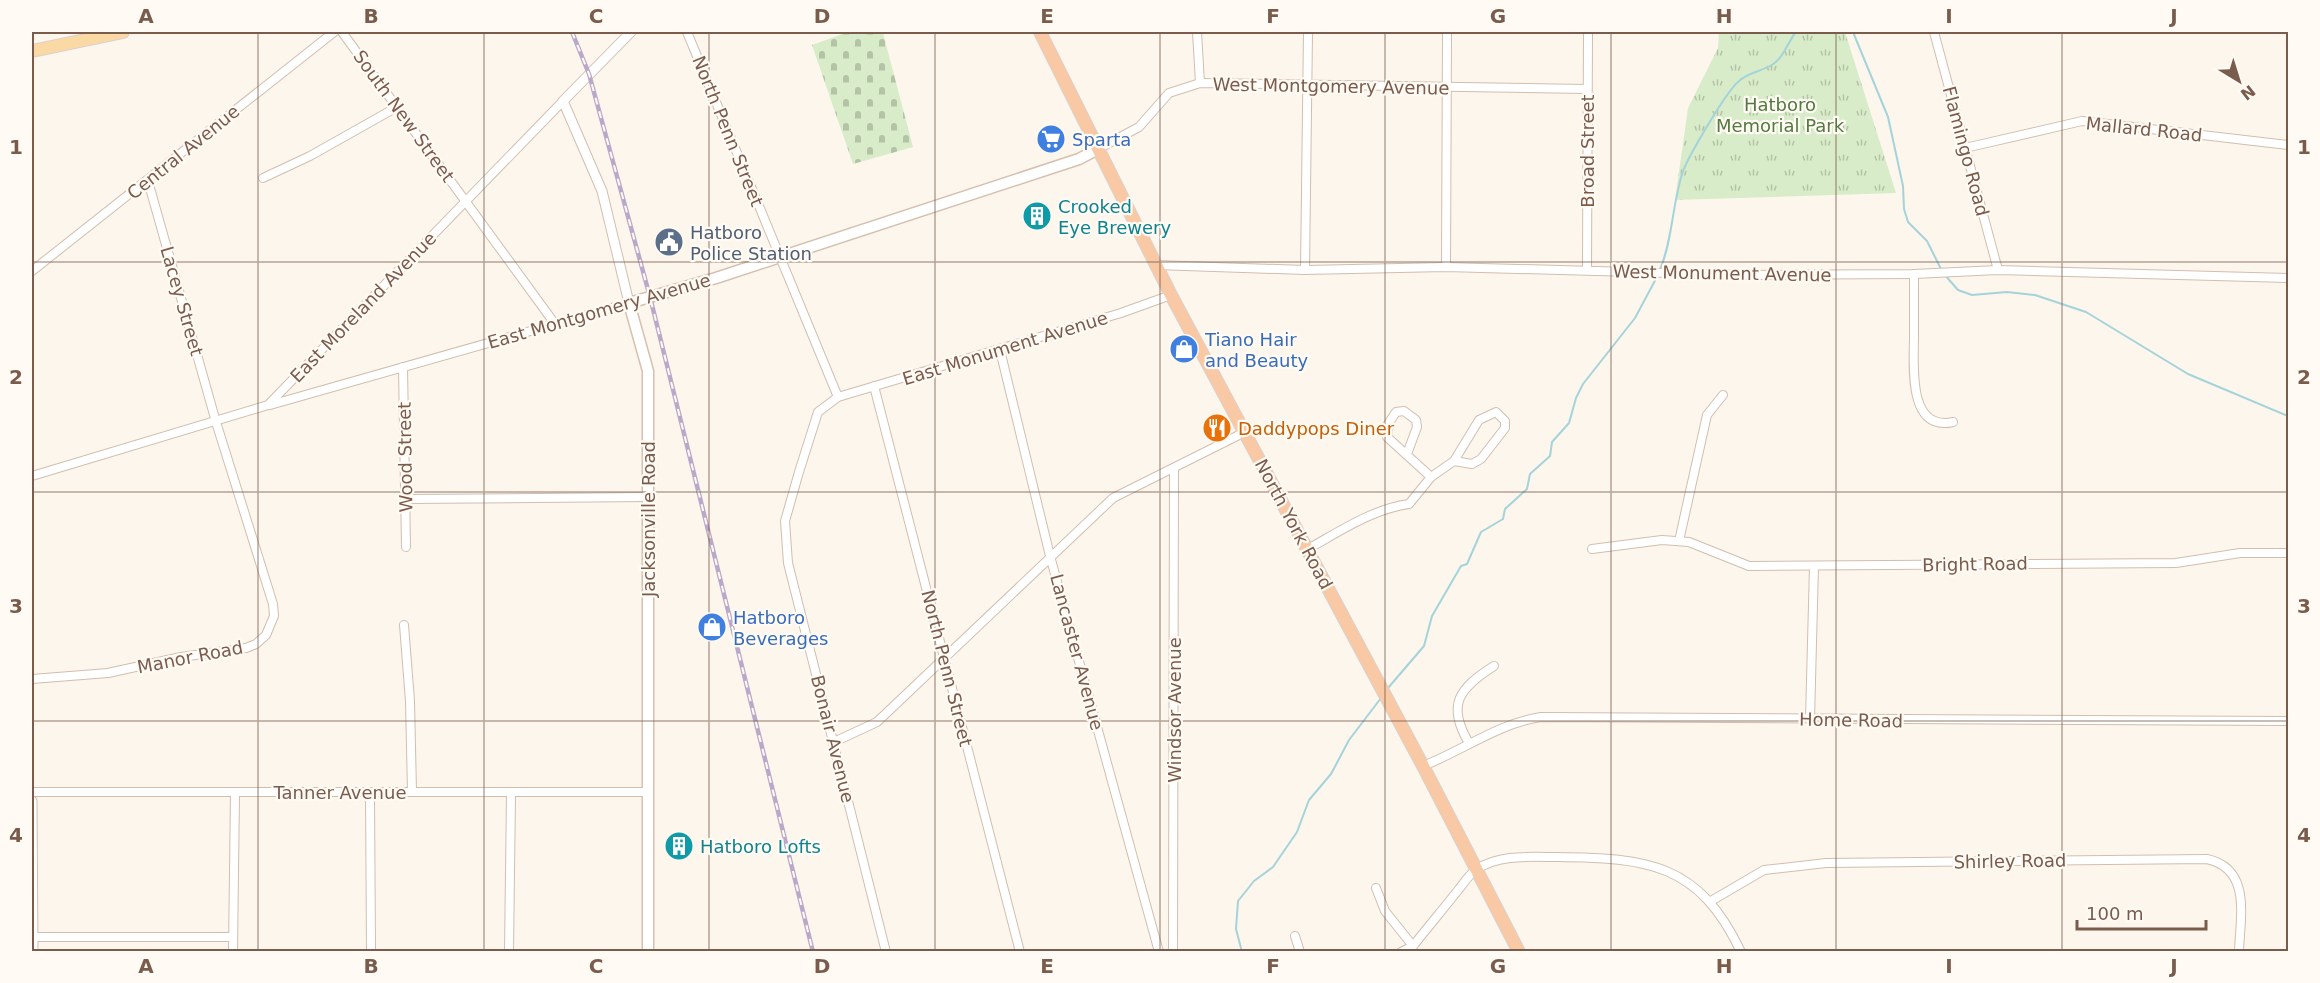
<svg xmlns="http://www.w3.org/2000/svg" width="2320" height="983" viewBox="0 0 2320 983" font-family="'DejaVu Sans',sans-serif">
<defs>
<pattern id="cemetery-stones" width="16" height="16" patternUnits="userSpaceOnUse" patternTransform="scale(1.5)"><rect width="16" height="16" fill="#d8ecc9"/><path d="M2 7V4a2 2 0 0 1 4 0v3zM10 15v-3a2 2 0 0 1 4 0v3z" fill="#b4c2a5"/></pattern>
<pattern id="park-tufts" width="24" height="20" patternUnits="userSpaceOnUse" patternTransform="scale(1.5)"><rect width="24" height="20" fill="#d8ecc9"/><path d="M3 7l-1-3M5 7V3M7 7l1-3M15 17l-1-3M17 17v-4M19 17l1-3" fill="none" stroke="#b4c2a5"/></pattern>
</defs>
<rect width="100%" height="100%" fill="#fdf6ec"/>
<path fill="url(#cemetery-stones)" d="M848,32L883,33L913,147L853,164L812,45Z"/>
<path fill="url(#park-tufts)" d="M1719,32H1845L1896,193L1675,200L1688,108L1718,48Z"/>
<g fill="none" stroke-linecap="round" stroke-linejoin="round">
<g stroke="#a5d3da" stroke-width="2">
<path d="M1853,32L1888,117L1903,186L1904,209L1908,222L1927,241L1941,269"/>
<path d="M1660,270C1673,238 1672,204 1683,171C1690,154 1725,93 1739,81C1747,73 1762,71 1772,65C1785,56 1787,43 1796,32"/>
<path d="M1944,274L1958,290L1972,295L2007,292L2035,295L2086,312L2188,374L2288,416"/>
<path d="M1388,688L1424,646L1432,616L1461,566L1467,564L1481,532L1503,519L1505,509L1527,489L1530,474L1550,456L1552,442L1569,423L1576,398L1583,384L1635,318L1658,275"/>
<path d="M1242,952L1236,929L1238,901L1254,881L1273,867L1297,832L1309,800L1331,774L1349,740L1381,698"/>
</g>
<g stroke="#d1beb0" stroke-width="10">
<g id="minor">
<path d="M342,32L555,324"/>
<path d="M687,32L838,397"/>
<path d="M1197,32L1200,83"/>
<path d="M1934,32L1998,270"/>
<path d="M1965,148L2082,121L2288,145"/>
<path d="M1098,149L1139,127L1169,93L1200,83L1587,89"/>
<path d="M263,178L310,156L397,107"/>
<path d="M1156,265L1305,270L1446,267L1740,275L1914,274L1998,270L2288,278"/>
<path d="M1446,267L1447,32"/>
<path d="M1305,270L1308,32"/>
<path d="M1587,270L1588,32"/>
<path d="M32,271L334,32"/>
<path d="M1914,274C1914,295 1914,315 1914,335C1914,364 1907,432 1953,422"/>
<path d="M1000,350L1050,556L1159,952"/>
<path d="M403,367L406,547"/>
<path d="M874,386L1020,952"/>
<path d="M270,405L629,303"/>
<path d="M1407,454L1417,427L1416,420L1404,411L1396,412L1388,424L1387,437L1431,477"/>
<path d="M32,476L268,405L563,101"/>
<path d="M407,499L648,497"/>
<path d="M1679,541L1707,415L1723,395"/>
<path d="M1592,549L1662,540L1689,542L1749,566L2176,563L2240,553H2288"/>
<path d="M1306,550C1339,532 1372,509 1409,504L1431,477L1454,461L1479,420L1496,412L1505,421V428L1481,459L1472,464L1454,461"/>
<path d="M404,625L410,701L412,792"/>
<path d="M32,679L108,673L181,657L246,648L256,644L266,635L274,616L273,604L216,422L148,181"/>
<path d="M1810,719L1814,566"/>
<path d="M834,742L877,722L1113,498L1245,432"/>
<path d="M1469,743C1446,705 1459,688 1494,666"/>
<path d="M1423,766C1462,751 1499,723 1541,717L2288,721"/>
<path d="M32,792H648"/>
<path d="M370,793L371,952"/>
<path d="M1376,888L1385,911L1413,946"/>
<path d="M1711,901L1764,870L1826,863L2207,859C2252,869 2240,917 2239,952"/>
<path d="M1295,936L1300,952"/>
<path d="M33,937H233"/>
<path d="M233,952L235,793"/>
<path d="M509,952L511,793"/>
<path d="M886,952L788,563L785,521L799,472L818,412L838,397L1121,313L1171,295"/>
<path d="M1173,952L1174,468"/>
<path d="M1401,952L1413,946C1428,927 1444,908 1459,889C1464,883 1470,873 1477,869C1500,854 1531,857 1557,857C1648,858 1699,863 1741,952"/>
</g>
</g>
<g stroke="#d1beb0" stroke-width="11">
<g id="tertiary">
<path d="M629,303L602,191L563,101L631,32"/>
<path d="M32,801L33,952"/>
</g>
</g>
<g stroke="#d6c0b0" stroke-width="13">
<path id="secondary" d="M648,952V371L629,303L716,278L1079,159L1098,149"/>
</g>
<g stroke="#dad1cd" stroke-width="14">
<path id="primary" d="M32,51L123,32"/>
</g>
<g stroke="#dad1cd" stroke-width="14">
<path id="trunk" d="M1040,32L1171,295L1423,766L1519,952"/>
</g>
<use href="#minor" stroke="#fff" stroke-width="8"/>
<use href="#tertiary" stroke="#fff" stroke-width="9"/>
<use href="#secondary" stroke="#fff" stroke-width="10"/>
<use href="#primary" stroke="#fbd9a5" stroke-width="12"/>
<use href="#trunk" stroke="#f9c8a4" stroke-width="12"/>
<g stroke="#b9a8c9" stroke-width="4.5">
<path id="rail" d="M572,32L589,74L650,297L813,952"/>
</g>
<use href="#rail" stroke="#fffaf3" stroke-width="2" stroke-dasharray="7" stroke-linecap="butt"/>
</g>
<path fill="none" stroke="#7a5c4d" stroke-width="1.5" stroke-opacity="0.55" d="M258,32V952M484,32V952M709,32V952M935,32V952M1160,32V952M1385,32V952M1611,32V952M1836,32V952M2062,32V952M32,262H2288M32,492H2288M32,721H2288"/>
<defs>
<g id="supermarket-disc" transform="scale(1.5)"><circle r="9.5" fill="#3f7fe0" stroke="#fffaf3"/><path d="M-6-5.5h2.5l.6 2H6L4.5 2H-2.5L-4.4-4H-6ZM-1.5 3.2a1.3 1.3 0 1 0 .1 0ZM3 3.2a1.3 1.3 0 1 0 .1 0Z" fill="#fff"/></g>
<g id="building-disc" transform="scale(1.5)"><circle r="9.5" fill="#0f9aa8" stroke="#fffaf3"/><path d="M-4-6H4V6H1V3H-1V6H-4ZM-2.5-4.3h1.7v1.8h-1.7ZM.8-4.3h1.7v1.8H.8ZM-2.5-1h1.7V.8h-1.7ZM.8-1h1.7V.8H.8Z" fill="#fff"/></g>
<g id="civic-disc" transform="scale(1.5)"><circle r="9.5" fill="#5c6f8a" stroke="#fffaf3"/><path d="M-.6-6.5H3V-4.5H.6V-3L4-1V1h2V6H-6V1h2V-1L-.6-3ZM-1.2 2.5V6h2.4V2.5Z" fill="#fff"/></g>
<g id="shop-disc" transform="scale(1.5)"><circle r="9.5" fill="#3f7fe0" stroke="#fffaf3"/><path d="M-5-2.5h2.3a2.7 3.5 0 0 1 5.4 0H5L5.5 6h-11ZM-1.5-2.5h3a1.5 2.3 0 0 0-3 0Z" fill="#fff"/></g>
<g id="restaurant-disc" transform="scale(1.5)"><circle r="9.5" fill="#e8710a" stroke="#fffaf3"/><path d="M-5-6h1v4h1v-4h1v4h1v-4h1v5L-1.5 .5V6h-2V.5L-5-1ZM5-6V6H3V1.5H1.5Q1.5-4 5-6Z" fill="#fff"/></g>
</defs>
<g fill-rule="evenodd">
<use href="#supermarket-disc" x="1051" y="139"/>
<use href="#building-disc" x="1037" y="216"/>
<use href="#civic-disc" x="669" y="242"/>
<use href="#shop-disc" x="1184" y="349"/>
<use href="#restaurant-disc" x="1217" y="428"/>
<use href="#shop-disc" x="712" y="627"/>
<use href="#building-disc" x="679" y="846"/>
</g>
<g text-anchor="middle" dominant-baseline="central" stroke-width="4.5" stroke-linejoin="round" paint-order="stroke">
<g font-size="18" fill="#7a5c4d" stroke="#fffaf3">
<text transform="translate(1331 86) rotate(1)">West Montgomery Avenue</text>
<text transform="translate(404 116) rotate(54)">South New Street</text>
<text transform="translate(2144 129) rotate(6)">Mallard Road</text>
<text transform="translate(728 131) rotate(68)">North Penn Street</text>
<text transform="translate(1587 151) rotate(-90)">Broad Street</text>
<text transform="translate(1966 151) rotate(75)">Flamingo Road</text>
<text transform="translate(183 152) rotate(-39)">Central Avenue</text>
<text transform="translate(1722 273) rotate(1)">West Monument Avenue</text>
<text transform="translate(182 301) rotate(74)">Lacey Street</text>
<text transform="translate(363 307) rotate(-46)">East Moreland Avenue</text>
<text transform="translate(599 311) rotate(-16)">East Montgomery Avenue</text>
<text transform="translate(1005 348) rotate(-17)">East Monument Avenue</text>
<text transform="translate(405 457) rotate(-91)">Wood Street</text>
<text transform="translate(648 519) rotate(-90)">Jacksonville Road</text>
<text transform="translate(1294 524) rotate(62)">North York Road</text>
<text transform="translate(1975 564) rotate(-1)">Bright Road</text>
<text transform="translate(1077 652) rotate(75)">Lancaster Avenue</text>
<text transform="translate(190 657) rotate(-11)">Manor Road</text>
<text transform="translate(947 668) rotate(76)">North Penn Street</text>
<text transform="translate(1174 710) rotate(-90)">Windsor Avenue</text>
<text transform="translate(1851 720) rotate(1)">Home Road</text>
<text transform="translate(833 739) rotate(76)">Bonair Avenue</text>
<text x="340" y="792">Tanner Avenue</text>
<text transform="translate(2010 861) rotate(-1)">Shirley Road</text>
</g>
<g font-size="18" fill="#537a41" stroke="#fffaf3">
<text x="1780" y="104">Hatboro<tspan x="1780" dy="21">Memorial Park</tspan></text>
</g>
<g font-size="18" fill="#366cbe" stroke="#fffaf3" text-anchor="start">
<text x="1072" y="139">Sparta</text>
<text x="1205" y="339">Tiano Hair<tspan x="1205" dy="21">and Beauty</tspan></text>
<text x="733" y="617">Hatboro<tspan x="733" dy="21">Beverages</tspan></text>
</g>
<g font-size="18" fill="#0d838f" stroke="#fffaf3" text-anchor="start">
<text x="1058" y="206">Crooked<tspan x="1058" dy="21">Eye Brewery</tspan></text>
<text x="700" y="846">Hatboro Lofts</text>
</g>
<g font-size="18" fill="#4e5e75" stroke="#fffaf3" text-anchor="start">
<text x="690" y="232">Hatboro<tspan x="690" dy="21">Police Station</tspan></text>
</g>
<g font-size="18" fill="#c56008" stroke="#fffaf3" text-anchor="start">
<text x="1238" y="428">Daddypops Diner</text>
</g>
</g>
<rect width="2320" height="983" fill="none" stroke="#fffaf3" stroke-width="66"/>
<g transform="translate(2239 81) rotate(142)" stroke="#fffaf3" stroke-width="4.5" paint-order="stroke">
<path d="M0-4.5L10 22L0 15L-10 22Z" fill="#7a5c4d"/>
<text y="-9" font-size="16" font-weight="bold" text-anchor="middle" fill="#7a5c4d">N</text>
</g>
<path d="M2077 920v9h129v-9" fill="none" stroke="#7a5c4d" stroke-width="3"/>
<text x="2086" y="920" font-size="18" fill="#7a5c4d" stroke="#fffaf3" stroke-width="4.5" paint-order="stroke">100 m</text>
<rect x="33" y="33" width="2254" height="917" fill="none" stroke="#7a5c4d" stroke-width="2"/>
<g font-size="20" text-anchor="middle" font-weight="bold" fill="#7a5c4d">
<text x="146" y="23">A</text>
<text x="371" y="23">B</text>
<text x="596" y="23">C</text>
<text x="822" y="23">D</text>
<text x="1047" y="23">E</text>
<text x="1273" y="23">F</text>
<text x="1498" y="23">G</text>
<text x="1724" y="23">H</text>
<text x="1949" y="23">I</text>
<text x="2174" y="23">J</text>
<text x="16" y="154">1</text>
<text x="2304" y="154">1</text>
<text x="16" y="384">2</text>
<text x="2304" y="384">2</text>
<text x="16" y="613">3</text>
<text x="2304" y="613">3</text>
<text x="16" y="842">4</text>
<text x="2304" y="842">4</text>
<text x="146" y="973">A</text>
<text x="371" y="973">B</text>
<text x="596" y="973">C</text>
<text x="822" y="973">D</text>
<text x="1047" y="973">E</text>
<text x="1273" y="973">F</text>
<text x="1498" y="973">G</text>
<text x="1724" y="973">H</text>
<text x="1949" y="973">I</text>
<text x="2174" y="973">J</text>
</g>
</svg>
